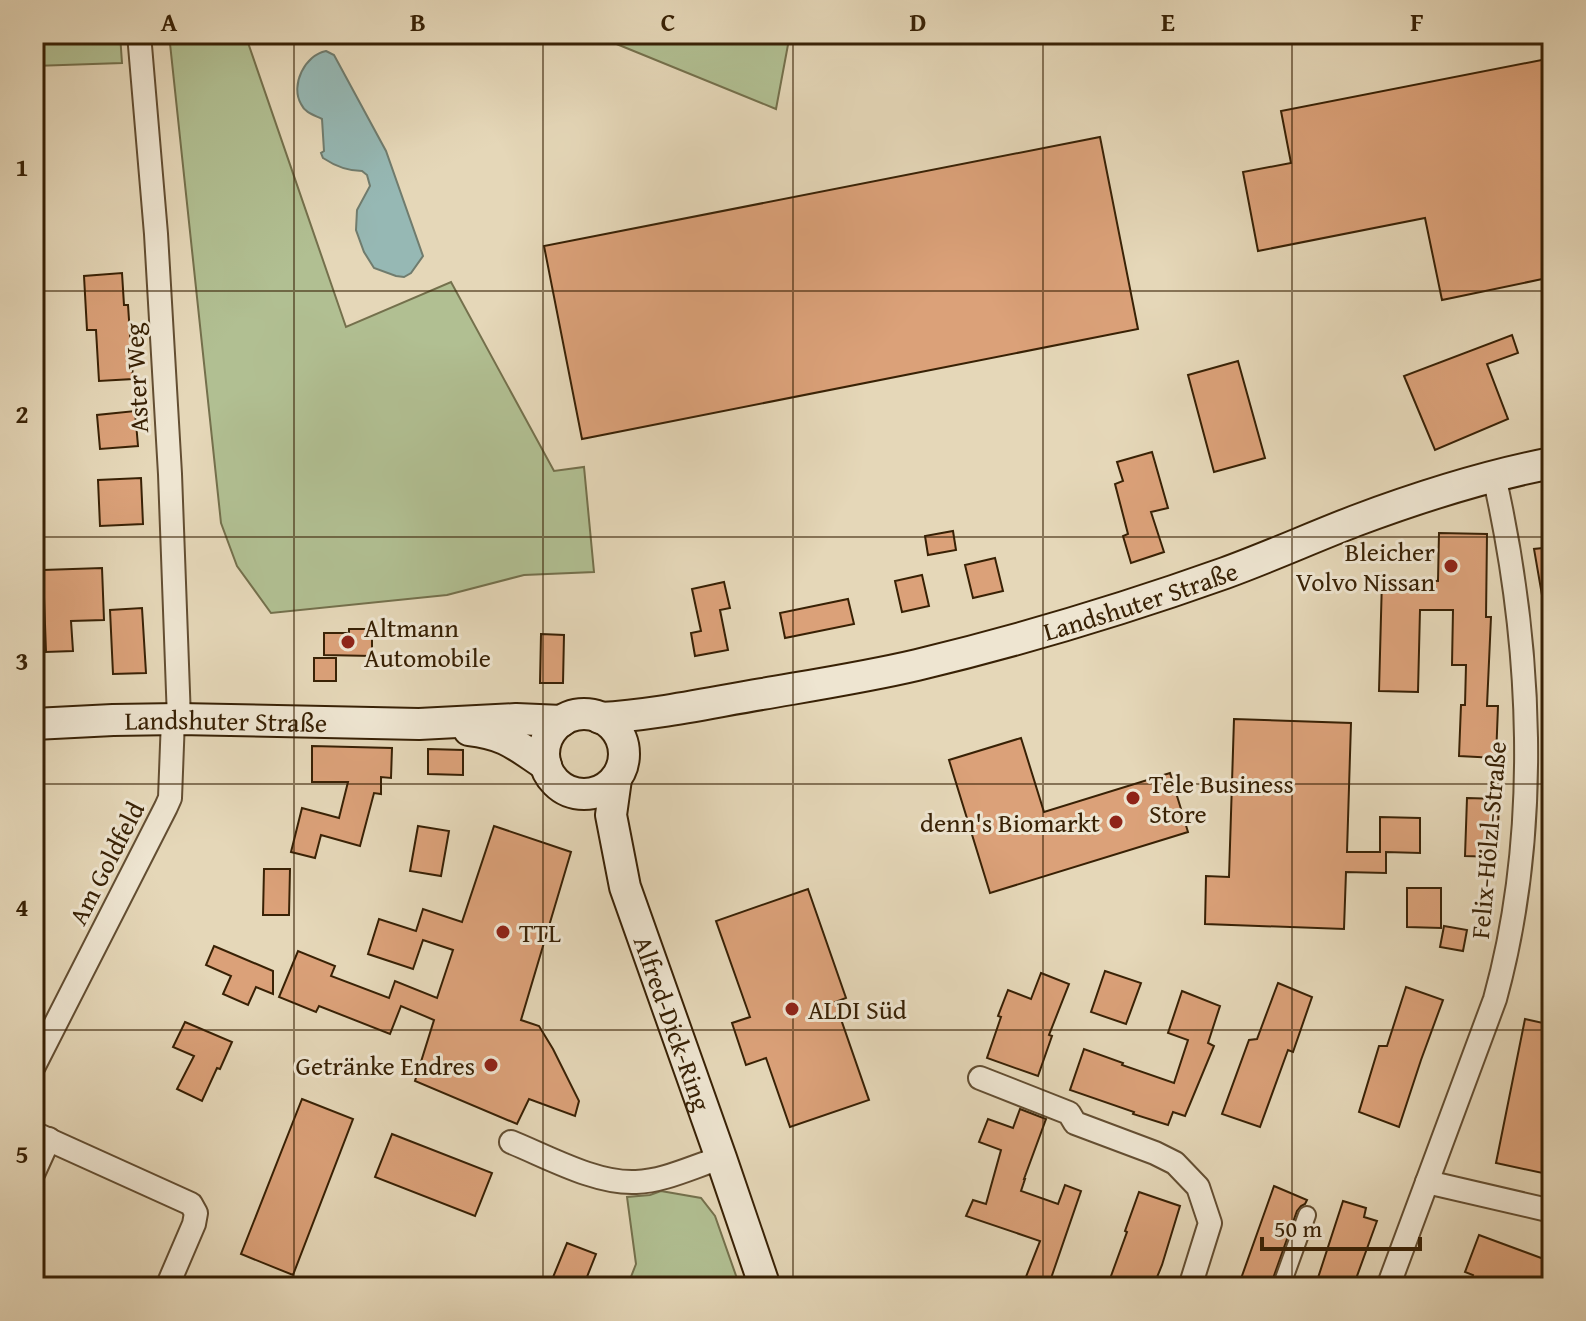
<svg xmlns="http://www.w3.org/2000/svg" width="1586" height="1321" viewBox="0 0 1586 1321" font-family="'Gentium Book Plus',serif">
<rect width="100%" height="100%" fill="#e5d7b8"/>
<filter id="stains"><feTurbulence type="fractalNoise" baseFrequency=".0025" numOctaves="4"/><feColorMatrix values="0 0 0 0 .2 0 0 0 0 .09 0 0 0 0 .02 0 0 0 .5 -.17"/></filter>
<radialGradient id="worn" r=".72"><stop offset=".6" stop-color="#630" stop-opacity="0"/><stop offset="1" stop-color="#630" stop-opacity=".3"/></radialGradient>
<g fill="#b1bf92" stroke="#74704c" stroke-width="2">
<path d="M34,34H120L122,63L34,66Z"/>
<path d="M169,34H245L346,327L451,282L554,471L584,467L594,572L524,575L447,595L271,613L237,566L221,523Z"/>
<path d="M592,34H790L776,109Z"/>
<path d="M661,1191L701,1198L715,1216L740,1287H627L636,1264L627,1197L650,1195Z"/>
</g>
<path fill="#96b8b4" stroke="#707c6e" stroke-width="2" d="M326,51L334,55L386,151L423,256L411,273L404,277L396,276L374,268L364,252L356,230L357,210L370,186L367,175L362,171C347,171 335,166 323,158L321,153L324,151L322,119C314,115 305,113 301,104C290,85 305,55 326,51Z"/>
<g fill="#dba179" stroke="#382105" stroke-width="2">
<path d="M1552,58V277L1442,300L1425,218L1258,251L1243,172L1291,163L1281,111Z"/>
<path d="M1100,137L1138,329L582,439L544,246Z"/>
<path d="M122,273L124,305H128L133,379L99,381L96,330H87L84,276Z"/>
<path d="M1512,335L1518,353L1487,364L1508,419L1435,450L1404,376Z"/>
<path d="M1238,361L1265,458L1214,472L1188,375Z"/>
<path d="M135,411L138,446L100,449L97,415Z"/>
<path d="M1152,452L1168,508L1151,512L1164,552L1131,563L1123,536L1128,534L1115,484L1123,481L1117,462Z"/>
<path d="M141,478L143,524L100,526L98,480Z"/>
<path d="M953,531L956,550L928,555L925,536Z"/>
<path d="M1439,533L1487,534L1486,617H1491L1487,706H1498L1496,758L1459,756L1461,705H1465L1466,665H1452L1453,610H1420L1418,692L1379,691L1382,579L1438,581Z"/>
<path d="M1552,547V600L1543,601L1534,549Z"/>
<path d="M995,558L1003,591L973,598L965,565Z"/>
<path d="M102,568L104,620L71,621L73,651L46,652L43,570Z"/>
<path d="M922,575L929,606L902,612L895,581Z"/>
<path d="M724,582L730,608L720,610L728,650L695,656L691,633L701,631L692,589Z"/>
<path d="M848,599L854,624L785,638L780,613Z"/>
<path d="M142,608L146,673L113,674L110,610Z"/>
<path d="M349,629H372V656L324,655V633H349Z"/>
<path d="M541,634L564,635L563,683H540Z"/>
<rect x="314" y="658" width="22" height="23"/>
<path d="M1234,719L1351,723L1347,852H1380V817L1420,818V853L1386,852V873L1346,872L1344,929L1205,924L1206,876L1229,877Z"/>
<path d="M1021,738L1044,812L1170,773L1188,832L990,893L949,760Z"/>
<path d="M312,746L392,748L391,778L381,777V794L374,793L360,846L321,835L315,858L291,852L302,808L339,818L348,782H312Z"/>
<path d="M428,749L463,750V775L428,774Z"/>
<path d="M1467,798L1499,799L1497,857L1465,856Z"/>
<path d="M418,826L449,831L441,876L410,871Z"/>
<path d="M494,826L571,852L521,1020L539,1026L553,1049L579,1101L575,1116L529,1099L517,1124L415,1081L434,1020L401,1006L390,1034L319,1006L316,1012L279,997L298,951L335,966L331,976L389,998L395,981L437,998L453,950L423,940L413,969L368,954L379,919L416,931L423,909L462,922Z"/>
<path d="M264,869H290L289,915H263Z"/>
<path d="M1407,888H1441V928L1407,927Z"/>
<path d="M808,889L846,998L835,1002L869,1100L790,1127L766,1058L746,1065L732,1023L750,1017L716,921Z"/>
<path d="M1444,926L1467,930L1463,951L1440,947Z"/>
<path d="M214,946L273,971V994L256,987L248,1005L223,994L231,976L206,965Z"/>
<path d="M1105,971L1141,983L1126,1024L1091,1012Z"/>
<path d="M1041,973L1069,984L1049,1035L1052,1036L1038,1076L987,1058L1001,1017L998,1016L1008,990L1031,999Z"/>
<path d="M1278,983L1312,997L1293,1052L1288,1050L1260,1127L1222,1114L1249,1040L1257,1039Z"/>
<path d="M1406,987L1443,1000L1421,1060L1399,1127L1359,1112L1379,1046H1387Z"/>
<path d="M1182,991L1220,1006L1208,1043L1214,1046L1185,1116L1173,1112L1168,1125L1133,1114L1134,1112L1070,1090L1084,1049L1123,1063L1122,1065L1174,1083L1188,1040L1168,1033Z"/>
<path d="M1525,1019L1552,1025V1175L1496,1163Z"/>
<path d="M185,1022L232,1042L220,1069L217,1068L202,1101L177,1089L194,1056L173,1047Z"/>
<path d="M302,1099L353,1119L293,1275L241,1254Z"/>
<path d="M1020,1109L1046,1119L1024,1179H1025L1021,1191L1058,1204L1065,1185L1081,1191L1048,1287H1022L1040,1241L966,1216L973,1200L986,1204L1001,1150L979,1142L988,1119L1013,1128Z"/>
<path d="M392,1134L492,1173L475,1216L375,1177Z"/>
<path d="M1274,1186L1307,1200L1305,1204L1301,1206L1297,1211L1270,1287H1238Z"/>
<path d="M1139,1192L1180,1206L1162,1265L1153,1287H1107L1127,1232L1125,1231Z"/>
<path d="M1343,1201L1366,1208L1364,1217L1377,1221L1353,1287H1315Z"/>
<path d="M1479,1235L1552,1262V1287H1469L1473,1275L1465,1272Z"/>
<path d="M567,1243L596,1254L583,1287H549Z"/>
</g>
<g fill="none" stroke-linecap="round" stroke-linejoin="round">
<g stroke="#634e32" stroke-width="20">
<path id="pedestrian" d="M1281,1287L1307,1215"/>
</g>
<g stroke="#634e32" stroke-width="26">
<g id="minor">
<path d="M139,34L156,234L170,474L179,719"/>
<path d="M34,1066L166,807L170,798L173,719"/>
<path d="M980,1078L1069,1113L1075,1123L1155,1153L1175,1163L1198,1187L1210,1223L1190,1287"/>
<path d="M34,1133L191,1204L196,1213L194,1224L167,1287"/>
<path d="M511,1142C548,1157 596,1184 636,1182C665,1181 694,1166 721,1158"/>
<path d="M34,1172L49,1139"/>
<path d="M1427,1182L1552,1211"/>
<path d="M1388,1287L1495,999C1541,832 1532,644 1494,476"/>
</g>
</g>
<g stroke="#382105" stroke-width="34">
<g id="secondary">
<circle cx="584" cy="754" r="40"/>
<path id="s1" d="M600,718C655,715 708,703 762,694C814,685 866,677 917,665C1021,640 1124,609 1225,573C1269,557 1311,538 1355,521C1419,497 1485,476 1552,463"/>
<path id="s2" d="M34,724L113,720L179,719L419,724L516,719L562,721"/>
<path d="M469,730C506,734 517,746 546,765"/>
<path id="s3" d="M616,779L611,815L625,887L721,1158L765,1287"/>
</g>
</g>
<use href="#pedestrian" stroke="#eee5d1" stroke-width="16"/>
<use href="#minor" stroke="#eee5d1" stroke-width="22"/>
<use href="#secondary" stroke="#eee5d1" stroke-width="30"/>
</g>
<path fill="none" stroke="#382105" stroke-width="2" stroke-opacity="0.55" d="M294,34V1287M543,34V1287M793,34V1287M1043,34V1287M1292,34V1287M34,291H1552M34,537H1552M34,784H1552M34,1030H1552"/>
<g fill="#8f2418" stroke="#eee5d1" stroke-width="3">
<circle cx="1451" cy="566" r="8"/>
<circle cx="348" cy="642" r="8"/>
<circle cx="1133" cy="798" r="8"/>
<circle cx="1116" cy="822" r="8"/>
<circle cx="503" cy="932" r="8"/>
<circle cx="792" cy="1009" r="8"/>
<circle cx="491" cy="1065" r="8"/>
</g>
<g text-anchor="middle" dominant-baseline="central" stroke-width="6" stroke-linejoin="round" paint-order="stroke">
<g font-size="26" fill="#382105" stroke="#eee5d1">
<text transform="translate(136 378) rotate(-93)">Aster Weg</text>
<text stroke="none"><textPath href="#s1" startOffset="554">Landshuter Straße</textPath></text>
<text stroke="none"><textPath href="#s2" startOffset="192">Landshuter Straße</textPath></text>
<text transform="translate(1488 840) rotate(-85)">Felix-Hölzl-Straße</text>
<text transform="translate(106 863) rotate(-63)">Am Goldfeld</text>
<text stroke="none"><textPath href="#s3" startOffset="254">Alfred-Dick-Ring</textPath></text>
</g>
<g font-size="26" fill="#382105" stroke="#eee5d1" text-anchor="start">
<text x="1435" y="551" text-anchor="end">Bleicher<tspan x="1435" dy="30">Volvo Nissan</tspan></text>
<text x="364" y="627">Altmann<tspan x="364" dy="30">Automobile</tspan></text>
<text x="1149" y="783">Tele Business<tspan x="1149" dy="30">Store</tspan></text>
<text x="1100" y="822" text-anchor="end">denn's Biomarkt</text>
<text x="519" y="932">TTL</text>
<text x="808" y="1009">ALDI Süd</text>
<text x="475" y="1065" text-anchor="end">Getränke Endres</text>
</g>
</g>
<rect width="1586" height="1321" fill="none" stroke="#e5d7b8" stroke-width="88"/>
<path d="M1262 1237v12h158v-12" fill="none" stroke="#382105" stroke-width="4"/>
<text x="1274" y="1237" font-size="24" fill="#382105" stroke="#eee5d1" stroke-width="6" paint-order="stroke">50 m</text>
<rect x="44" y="44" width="1498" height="1233" fill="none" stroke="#382105" stroke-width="3"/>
<g font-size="26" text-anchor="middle" font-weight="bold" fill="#382105">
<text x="169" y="31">A</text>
<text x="418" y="31">B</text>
<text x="668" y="31">C</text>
<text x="918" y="31">D</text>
<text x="1168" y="31">E</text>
<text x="1417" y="31">F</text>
<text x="22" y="176">1</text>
<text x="22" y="423">2</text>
<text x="22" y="670">3</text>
<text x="22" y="916">4</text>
<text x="22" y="1163">5</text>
</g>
<rect width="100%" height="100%" filter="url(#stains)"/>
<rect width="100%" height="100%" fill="url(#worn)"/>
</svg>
